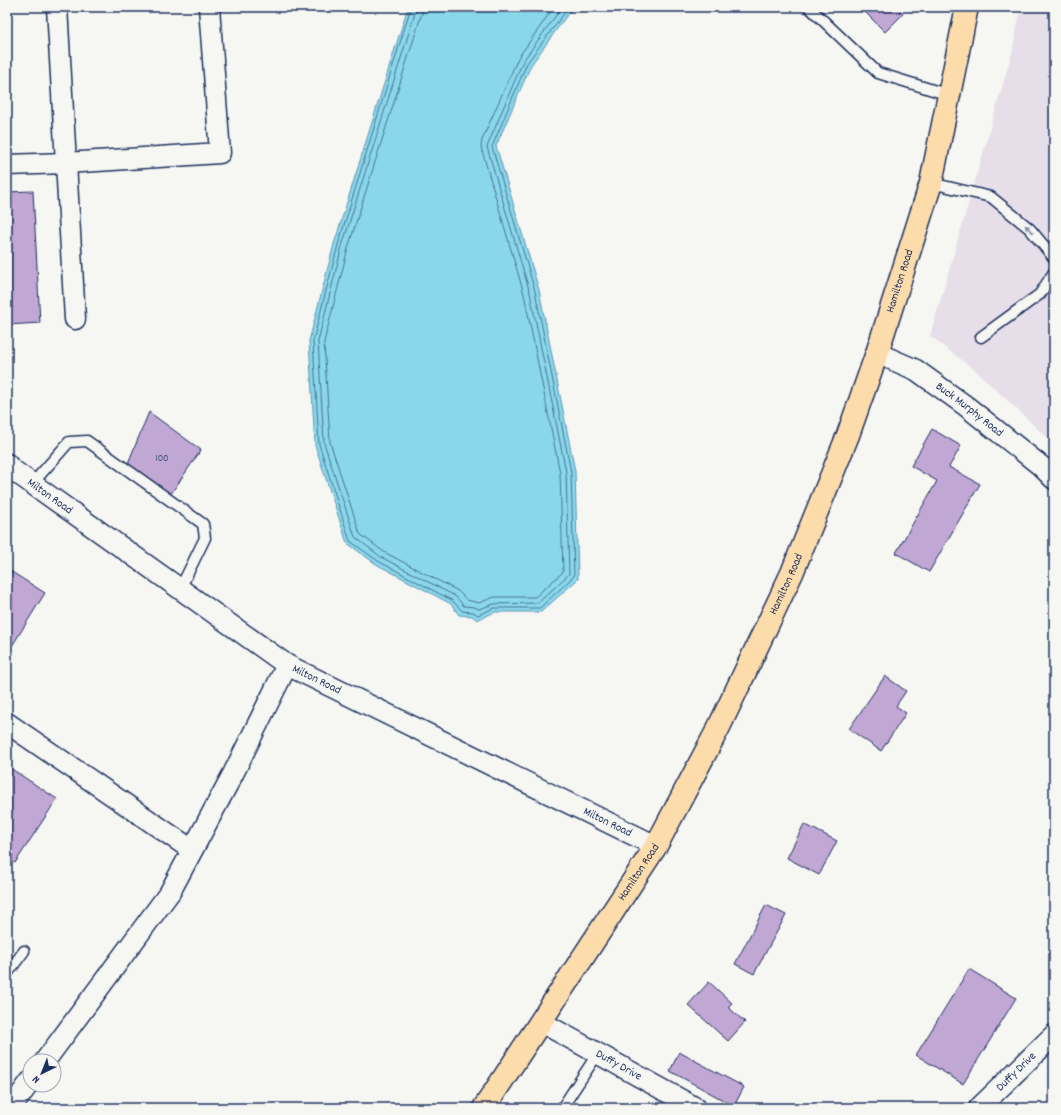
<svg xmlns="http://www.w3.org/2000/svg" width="1061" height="1115" viewBox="0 0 1061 1115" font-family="Dekko,sans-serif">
<rect width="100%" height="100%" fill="#f6f6f2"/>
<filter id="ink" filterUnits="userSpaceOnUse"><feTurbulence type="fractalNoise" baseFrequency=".025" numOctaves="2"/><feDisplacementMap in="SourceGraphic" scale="8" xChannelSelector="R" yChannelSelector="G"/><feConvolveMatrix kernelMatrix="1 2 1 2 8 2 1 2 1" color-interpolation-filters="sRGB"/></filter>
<g filter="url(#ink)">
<path fill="#e6dee9" d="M1021,7H1054V444L975,370L930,336L1012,53Z"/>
<path fill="#8ad7ea" stroke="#5e94b2" d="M408,7H576L570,11L531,65L496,146L539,290L575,471L578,579L541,612H495L477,620L472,616L459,615L451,604L376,564L347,543L315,445L309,341L334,244Z"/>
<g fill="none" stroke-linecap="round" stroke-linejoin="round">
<g stroke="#477296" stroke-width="1">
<path d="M411,7L338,245L313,341L319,444L350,541L378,561L453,601L462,611L473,612L478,615L494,608H540L574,576L571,472L535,291L492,147L527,63L569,7"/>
<path d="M417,7L342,246L318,341L324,443L355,537L381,557L455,596L464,606L474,607L479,609L494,604L538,603L569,574L566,472L530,293L487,147L523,61L562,7"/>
<path d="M423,7L422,13L348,248L324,342L330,442L360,534L384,552L458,591L467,600L479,603L494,597H535L563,572L560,473L524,294L481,147L482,140L518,58L554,7"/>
</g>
</g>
<g fill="#c1a7d4" stroke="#1b2f5e">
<path d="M860,7H897L903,14L885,32Z"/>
<path d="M33,191L40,323L7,325V192Z"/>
<path d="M149,412L201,450L168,498L126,468Z"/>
<path d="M932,429L961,446L949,467L980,484L929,572L896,553L937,481L911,466Z"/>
<path d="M7,569L45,593L7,654Z"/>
<path d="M885,676L906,691L896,706L906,713L881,751L849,729Z"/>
<path d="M7,766L57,799L15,863L7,858Z"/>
<path d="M804,824L837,841L819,875L787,858Z"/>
<path d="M766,905L786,915L754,974L735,964Z"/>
<path d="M969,969L1016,998L963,1084L916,1055Z"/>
<path d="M709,982L732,1003L728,1007L745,1022L728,1041L688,1005Z"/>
<path d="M679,1052L744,1087L734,1106L670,1071Z"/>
</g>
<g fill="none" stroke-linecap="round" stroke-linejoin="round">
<g stroke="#1b2f5e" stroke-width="13">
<g id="service">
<path d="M809,7L878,73L949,95"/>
<path d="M931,183L991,197L1030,229L1054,258"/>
<path d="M981,337L1040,294L1054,272"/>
<path d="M32,484L69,442L87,441L203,524L205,538L180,589"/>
<path d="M7,974L24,951"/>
<path d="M562,1108L598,1053"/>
</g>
</g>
<g stroke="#1b2f5e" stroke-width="23">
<g id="minor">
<path d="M57,7L75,319"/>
<path d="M7,165L66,163L220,153L209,7"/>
<path id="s1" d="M877,353L916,370L966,406L1041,466L1054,479"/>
<path id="s2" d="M7,464L10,468L287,665L656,846"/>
<path d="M7,723L192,850"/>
<path id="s3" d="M541,1022L696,1108"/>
<path d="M45,1061L170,892L233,774L287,665"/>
<path d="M11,1108L30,1082"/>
<path id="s4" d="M979,1108L1054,1035"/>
</g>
</g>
<g stroke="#1b2f5e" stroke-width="25">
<g id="trunk">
<path id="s5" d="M484,1108L656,846L719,727L792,573L848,435L877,353L931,183L967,7"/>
</g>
</g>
<use href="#service" stroke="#f6f6f2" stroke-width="10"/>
<use href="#minor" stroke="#f6f6f2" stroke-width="20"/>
<use href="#trunk" stroke="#fddcac" stroke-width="22"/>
</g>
<defs><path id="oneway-solid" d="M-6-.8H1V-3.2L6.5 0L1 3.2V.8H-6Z"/></defs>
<use fill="#8892a8" href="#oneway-solid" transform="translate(1029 229) rotate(-136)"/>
</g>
<g text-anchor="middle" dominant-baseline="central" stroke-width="4" stroke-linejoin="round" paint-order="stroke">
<g font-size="10" fill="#444d7c">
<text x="162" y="459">100</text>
</g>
<g font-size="12" fill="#1b2f5e" stroke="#f6f6f2">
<text stroke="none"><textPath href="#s5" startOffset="930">Hamilton Road</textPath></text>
<text stroke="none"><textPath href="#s1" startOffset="109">Buck Murphy Road</textPath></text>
<text stroke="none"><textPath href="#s2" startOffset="54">Milton Road</textPath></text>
<text stroke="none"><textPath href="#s5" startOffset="606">Hamilton Road</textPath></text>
<text stroke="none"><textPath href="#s2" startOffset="378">Milton Road</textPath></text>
<text stroke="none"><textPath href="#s2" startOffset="702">Milton Road</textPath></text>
<text stroke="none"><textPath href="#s5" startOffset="282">Hamilton Road</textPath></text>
<text stroke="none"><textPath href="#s3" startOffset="89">Duffy Drive</textPath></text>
<text stroke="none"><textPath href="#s4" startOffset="52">Duffy Drive</textPath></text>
</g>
</g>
<rect width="1061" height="1115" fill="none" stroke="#f6f6f2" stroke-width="24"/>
<rect x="12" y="12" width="1037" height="1091" fill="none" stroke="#1b2f5e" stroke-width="1.5" filter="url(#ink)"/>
<g transform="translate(42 1073) rotate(223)"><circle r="19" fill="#f6f6f2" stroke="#9ea6b7"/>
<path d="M0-3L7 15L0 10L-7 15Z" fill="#1b2f5e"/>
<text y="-6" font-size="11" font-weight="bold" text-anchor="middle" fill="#1b2f5e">N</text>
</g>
</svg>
